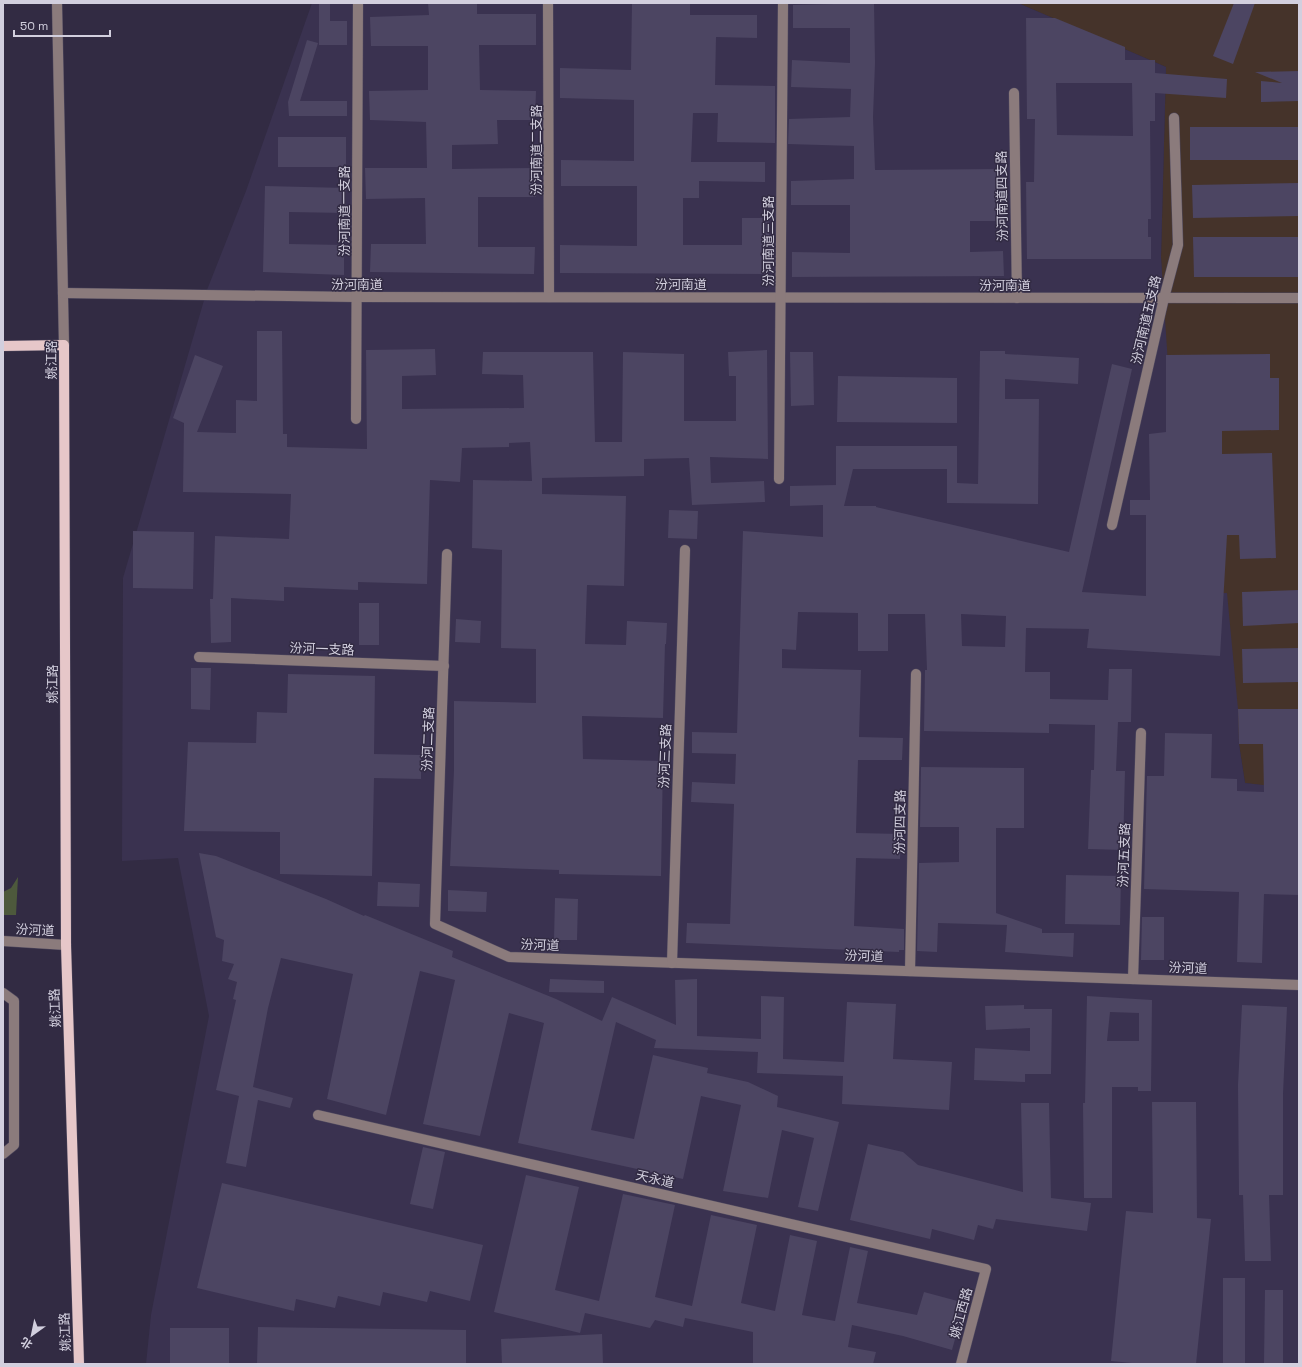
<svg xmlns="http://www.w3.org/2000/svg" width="1302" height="1367" viewBox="0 0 1302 1367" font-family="'Space Grotesk','Noto Sans SC',sans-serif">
<rect width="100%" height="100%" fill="#322b43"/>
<path fill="#45332a" d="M1018,3H1299V790L1245,783L1239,744L1176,594L1161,257L1166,67Z"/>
<path fill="#3a3250" d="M312,3H1018L1166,67L1161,257L1173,441L1176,594L1227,593L1238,709L1239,744L1245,783L1299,789V1364H146L151,1315L209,1016L178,858L122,861L123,578L207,290L246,191Z"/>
<path fill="#4d593c" d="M18,877L16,915H3V892L11,888Z"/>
<g fill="#4c4562" fill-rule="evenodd">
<path d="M428,3H477V14H536V45H479L480,90L536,91L535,120H497L498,144L452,145V169L536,168V197H478V247H535L534,274L370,272L371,244H426L425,198L366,199L365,168H427L426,122L370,120L369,91L428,90V46H371L370,17L429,15Z"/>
<path d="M632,3H690V15H757V38L716,37L715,85L775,86V143L717,142L718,113H693L691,162H765V182L699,181V198H683V245H742V218H769V274L560,273V245L637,246V186H561V160L634,161V100L560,98V68L631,70Z"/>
<path d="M874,3L875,63L873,117L875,170L1003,169L1004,221H970V252L1003,251L1004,276L792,277V252L850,253V205H791V181L854,179V146L788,144L789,119L850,117L851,89L791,87L792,60L850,63V28H793V5Z"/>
<path d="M1234,3H1255L1233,64L1213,56Z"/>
<path d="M319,4H330V21H347V45H319Z"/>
<path d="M1026,18H1055L1125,47V60H1155V73L1227,79L1226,98L1155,93V121H1150L1151,219H1148V237H1151V259H1027L1026,182H1034L1035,119H1027ZM1056,83H1132L1133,136L1057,135Z"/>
<path d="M307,40L318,43L300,101H347V116H289L288,102Z"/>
<path d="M1299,71V101L1261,102V81L1282,83L1255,72Z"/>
<rect x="1190" y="127" width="109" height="33"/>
<rect x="278" y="137" width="68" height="30"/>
<path d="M1299,183V216L1193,218L1192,185Z"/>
<path d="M265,186L346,188V213L289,212V244L344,245V275L263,272Z"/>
<path d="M1193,237H1299V277H1194Z"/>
<path d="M257,331H282L283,434H287V447L367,449L366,350L435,349L436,375L402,376V409L524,408L523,375L482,374L483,352H593L595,442H622L623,352L684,354V421H736V376H729L728,352L767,350L768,459L710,457L711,483L764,481L765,502L692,505L689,458L644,459V476L542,478V494L626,496L624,586L587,585L585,644L626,645L627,621L667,623L666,644H665L663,718L582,716L583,759L663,761L661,876L559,874V870L450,866L454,770V701L536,703V649L501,648L502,550L472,548L473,480L532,481L530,442L509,443V447L462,448L460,482L430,480L427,584L358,582V590L284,587V601L231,598V642L211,643L210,599H213L215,536L289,539L291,494L183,492L184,423L173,418L195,355L223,366L197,432L236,433V400L257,401Z"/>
<path d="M980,351H1005V354L1079,358L1078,384L1005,379V399H1039L1038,504L947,503V469H853L844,506H876V507L1069,552L1112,364L1132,369L1082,592L1146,596V515H1130V500H1150L1149,434L1166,432V355L1270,354V378H1279V430L1222,431V454L1272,453L1276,558L1240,559L1239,535H1227L1220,656L1087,648L1089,629L1026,628L1025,672H1050V699L1108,700L1109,669H1132L1131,722H1118L1116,771H1125L1123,850L1088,849L1091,770H1094L1095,725L1049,724V733L924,731L925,670H927L925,614H888V651H858V613L798,612L796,650L782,649V668L861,670L859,737L903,738L902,760H858L856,833L901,834L900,859L856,858L854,926L904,929V950H899V952L686,943L687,923L730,924L734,804L691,802L692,782L735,784L736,754L692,753V732L737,733L743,531L823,537V505L790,506V486L836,485V446H957V483L978,484ZM961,614L1006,616L1005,647L962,646Z"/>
<path d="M790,352H813L814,405L791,406Z"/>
<path d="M838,376L957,378V423L837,422Z"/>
<path d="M669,510L698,511L697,539L668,538Z"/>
<path d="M133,531L194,532L193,589L133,588Z"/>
<path d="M1299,590V623L1243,626L1242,592Z"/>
<rect x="359" y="603" width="20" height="42"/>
<path d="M456,619L481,621L480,643L455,642Z"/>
<path d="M1299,648V682L1243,683L1242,649Z"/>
<path d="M191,668H211L210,710L191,709Z"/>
<path d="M288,674L375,676L374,754L421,755V779L374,778L372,876L280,874V832L184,831L188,742L256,743L257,712L287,713Z"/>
<path d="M1238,709H1299V895L1264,894L1262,963L1237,962L1239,892L1144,889L1147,776H1164L1165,733L1212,734L1211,778L1237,779V791L1264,792L1263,744H1239Z"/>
<path d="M921,767L1024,768V828H996V913L1042,929V933H1074L1073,957L1005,952L1007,925L938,923L937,952L917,951L919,863L959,862V827H920Z"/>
<path d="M199,853L216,856L326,899L364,916L365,915L453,951L452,957L556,999L602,1021L612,997L676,1025L675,980L697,979V1036L761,1039V996L784,997L783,1059L844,1062L847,1002L896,1004L893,1059L952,1062L949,1110L842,1104L843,1076L757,1073L758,1052L654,1048L656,1040L616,1022L591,1130L634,1139L653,1055L708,1068L707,1073L748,1082L778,1096L777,1107L839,1122L818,1211L798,1207L814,1138L782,1130L768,1198L723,1191L741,1105L701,1096L683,1179L518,1143L544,1023L509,1013L480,1136L423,1124L455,980L420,971L386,1115L327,1099L353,974L281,958L268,1008L253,1087L293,1098L290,1108L258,1100L246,1167L226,1163L239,1096L216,1090L236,1000L233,999L237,982L228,979L234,964L222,961L224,940L216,937Z"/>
<path d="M1066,875L1121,876L1120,925L1065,924Z"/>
<path d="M378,882L420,884L419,907L377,906Z"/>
<path d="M448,890L487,892L486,912L448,911Z"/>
<path d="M555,898L578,899L577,940H554Z"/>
<path d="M1142,917H1164V960H1141Z"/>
<path d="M550,979L604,981V993L549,992Z"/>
<path d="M1087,996L1152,1000L1151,1091H1138V1087H1112V1198H1084L1083,1103H1085ZM1110,1012L1139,1013V1041H1107Z"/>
<path d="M1024,1005V1009H1052L1051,1074H1025V1082L974,1080L975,1048L1030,1051V1028L986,1030L985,1006Z"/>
<path d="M1242,1005L1287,1007L1283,1094V1195H1269L1271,1261H1245L1243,1195H1239L1238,1085Z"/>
<path d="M1152,1102H1196L1197,1218L1211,1219L1196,1364H1142L1111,1361L1126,1211L1153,1213Z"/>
<path d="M1021,1103H1049L1051,1198L1091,1203L1087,1231L996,1219L993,1229L978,1225L974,1240L932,1229L930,1239L850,1220L868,1144L903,1152L918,1165L1023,1192Z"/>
<path d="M423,1147L445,1152L433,1209L410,1204Z"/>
<path d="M526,1175L579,1187L555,1290L599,1301L623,1194L675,1205L655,1297L692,1306L711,1215L757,1225L741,1303L775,1311L790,1235L817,1241L802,1315L835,1321L850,1247L868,1251L857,1303L917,1315L924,1292L965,1303L952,1350L903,1336L852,1325L848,1347L876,1352L873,1364H753V1332L685,1318L683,1327L655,1320L650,1328L585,1313L580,1333L494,1312Z"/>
<path d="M222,1183L483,1245L470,1301L430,1291L427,1302L383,1292L380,1306L338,1296L335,1308L296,1299L294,1311L197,1288Z"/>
<rect x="1223" y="1278" width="22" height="86"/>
<path d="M1265,1290H1283V1364H1264Z"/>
<path d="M258,1327L466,1330V1364H257Z"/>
<rect x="170" y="1328" width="59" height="36"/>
<path d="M602,1334L603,1364H502L501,1339Z"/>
</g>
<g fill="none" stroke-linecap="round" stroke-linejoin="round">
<g stroke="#4f495f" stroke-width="11">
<g id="minor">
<path d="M57,3L64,345"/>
<path d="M548,3L549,297"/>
<path d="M1014,93L1017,298"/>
<path d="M63,293L356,297L1299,298"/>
<path d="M356,419L358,3"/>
<path d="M779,479L783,3"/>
<path d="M1112,525L1164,298L1178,245L1174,118"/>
<path d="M447,554L435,924L509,957L1299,985"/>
<path d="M199,657L444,666"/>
<path d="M3,941L66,945"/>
<path d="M672,963L685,550"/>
<path d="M910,971L916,674"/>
<path d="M1133,979L1141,733"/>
<path d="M3,993L14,1001V1145L3,1154"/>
<path d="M318,1115L986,1269L961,1364"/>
</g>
</g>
<g stroke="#4f495f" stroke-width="11">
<path id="major" d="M3,346L64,345L66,945L79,1364"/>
</g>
<use href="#minor" stroke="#8b7b7c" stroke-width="10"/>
<use href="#major" stroke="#e6c7c9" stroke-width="10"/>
</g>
<g text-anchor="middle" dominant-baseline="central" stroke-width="3" stroke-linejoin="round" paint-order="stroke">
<g font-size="13" fill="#d2cfde" stroke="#322b43">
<text transform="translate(536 150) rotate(-90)">汾河南道二支路</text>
<text transform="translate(1002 196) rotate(-91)">汾河南道四支路</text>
<text transform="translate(344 211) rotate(-90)">汾河南道一支路</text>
<text transform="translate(768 241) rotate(-90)">汾河南道三支路</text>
<text x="357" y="284">汾河南道</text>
<text x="681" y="284">汾河南道</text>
<text x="1005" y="285">汾河南道</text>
<text transform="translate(1146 320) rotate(-77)">汾河南道五支路</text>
<text transform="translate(51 360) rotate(-90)">姚江路</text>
<text transform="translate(322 649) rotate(2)">汾河一支路</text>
<text transform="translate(52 684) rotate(-90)">姚江路</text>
<text transform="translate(428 739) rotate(-88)">汾河二支路</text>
<text transform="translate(665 756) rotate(-88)">汾河三支路</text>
<text transform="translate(900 822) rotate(-89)">汾河四支路</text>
<text transform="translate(1124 855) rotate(-88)">汾河五支路</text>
<text transform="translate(35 930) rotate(3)">汾河道</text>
<text transform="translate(540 945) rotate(2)">汾河道</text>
<text transform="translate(864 956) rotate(2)">汾河道</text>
<text transform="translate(1188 968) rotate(2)">汾河道</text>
<text transform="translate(55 1008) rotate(-92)">姚江路</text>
<text transform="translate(655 1179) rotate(13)">天永道</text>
<text transform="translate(961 1313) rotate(-75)">姚江西路</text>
<text transform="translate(65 1332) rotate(-92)">姚江路</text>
</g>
</g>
<rect width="1302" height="1367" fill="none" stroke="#d2cfde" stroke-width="8"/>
<g transform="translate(32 1335) rotate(213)" stroke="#322b43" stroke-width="3" paint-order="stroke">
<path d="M0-3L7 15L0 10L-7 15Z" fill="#d2cfde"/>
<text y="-6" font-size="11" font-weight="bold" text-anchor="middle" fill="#d2cfde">北</text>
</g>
<path d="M14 30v6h96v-6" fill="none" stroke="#d2cfde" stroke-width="2"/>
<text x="20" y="30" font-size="12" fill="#d2cfde" stroke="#322b43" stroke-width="3" paint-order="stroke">50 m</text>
</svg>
